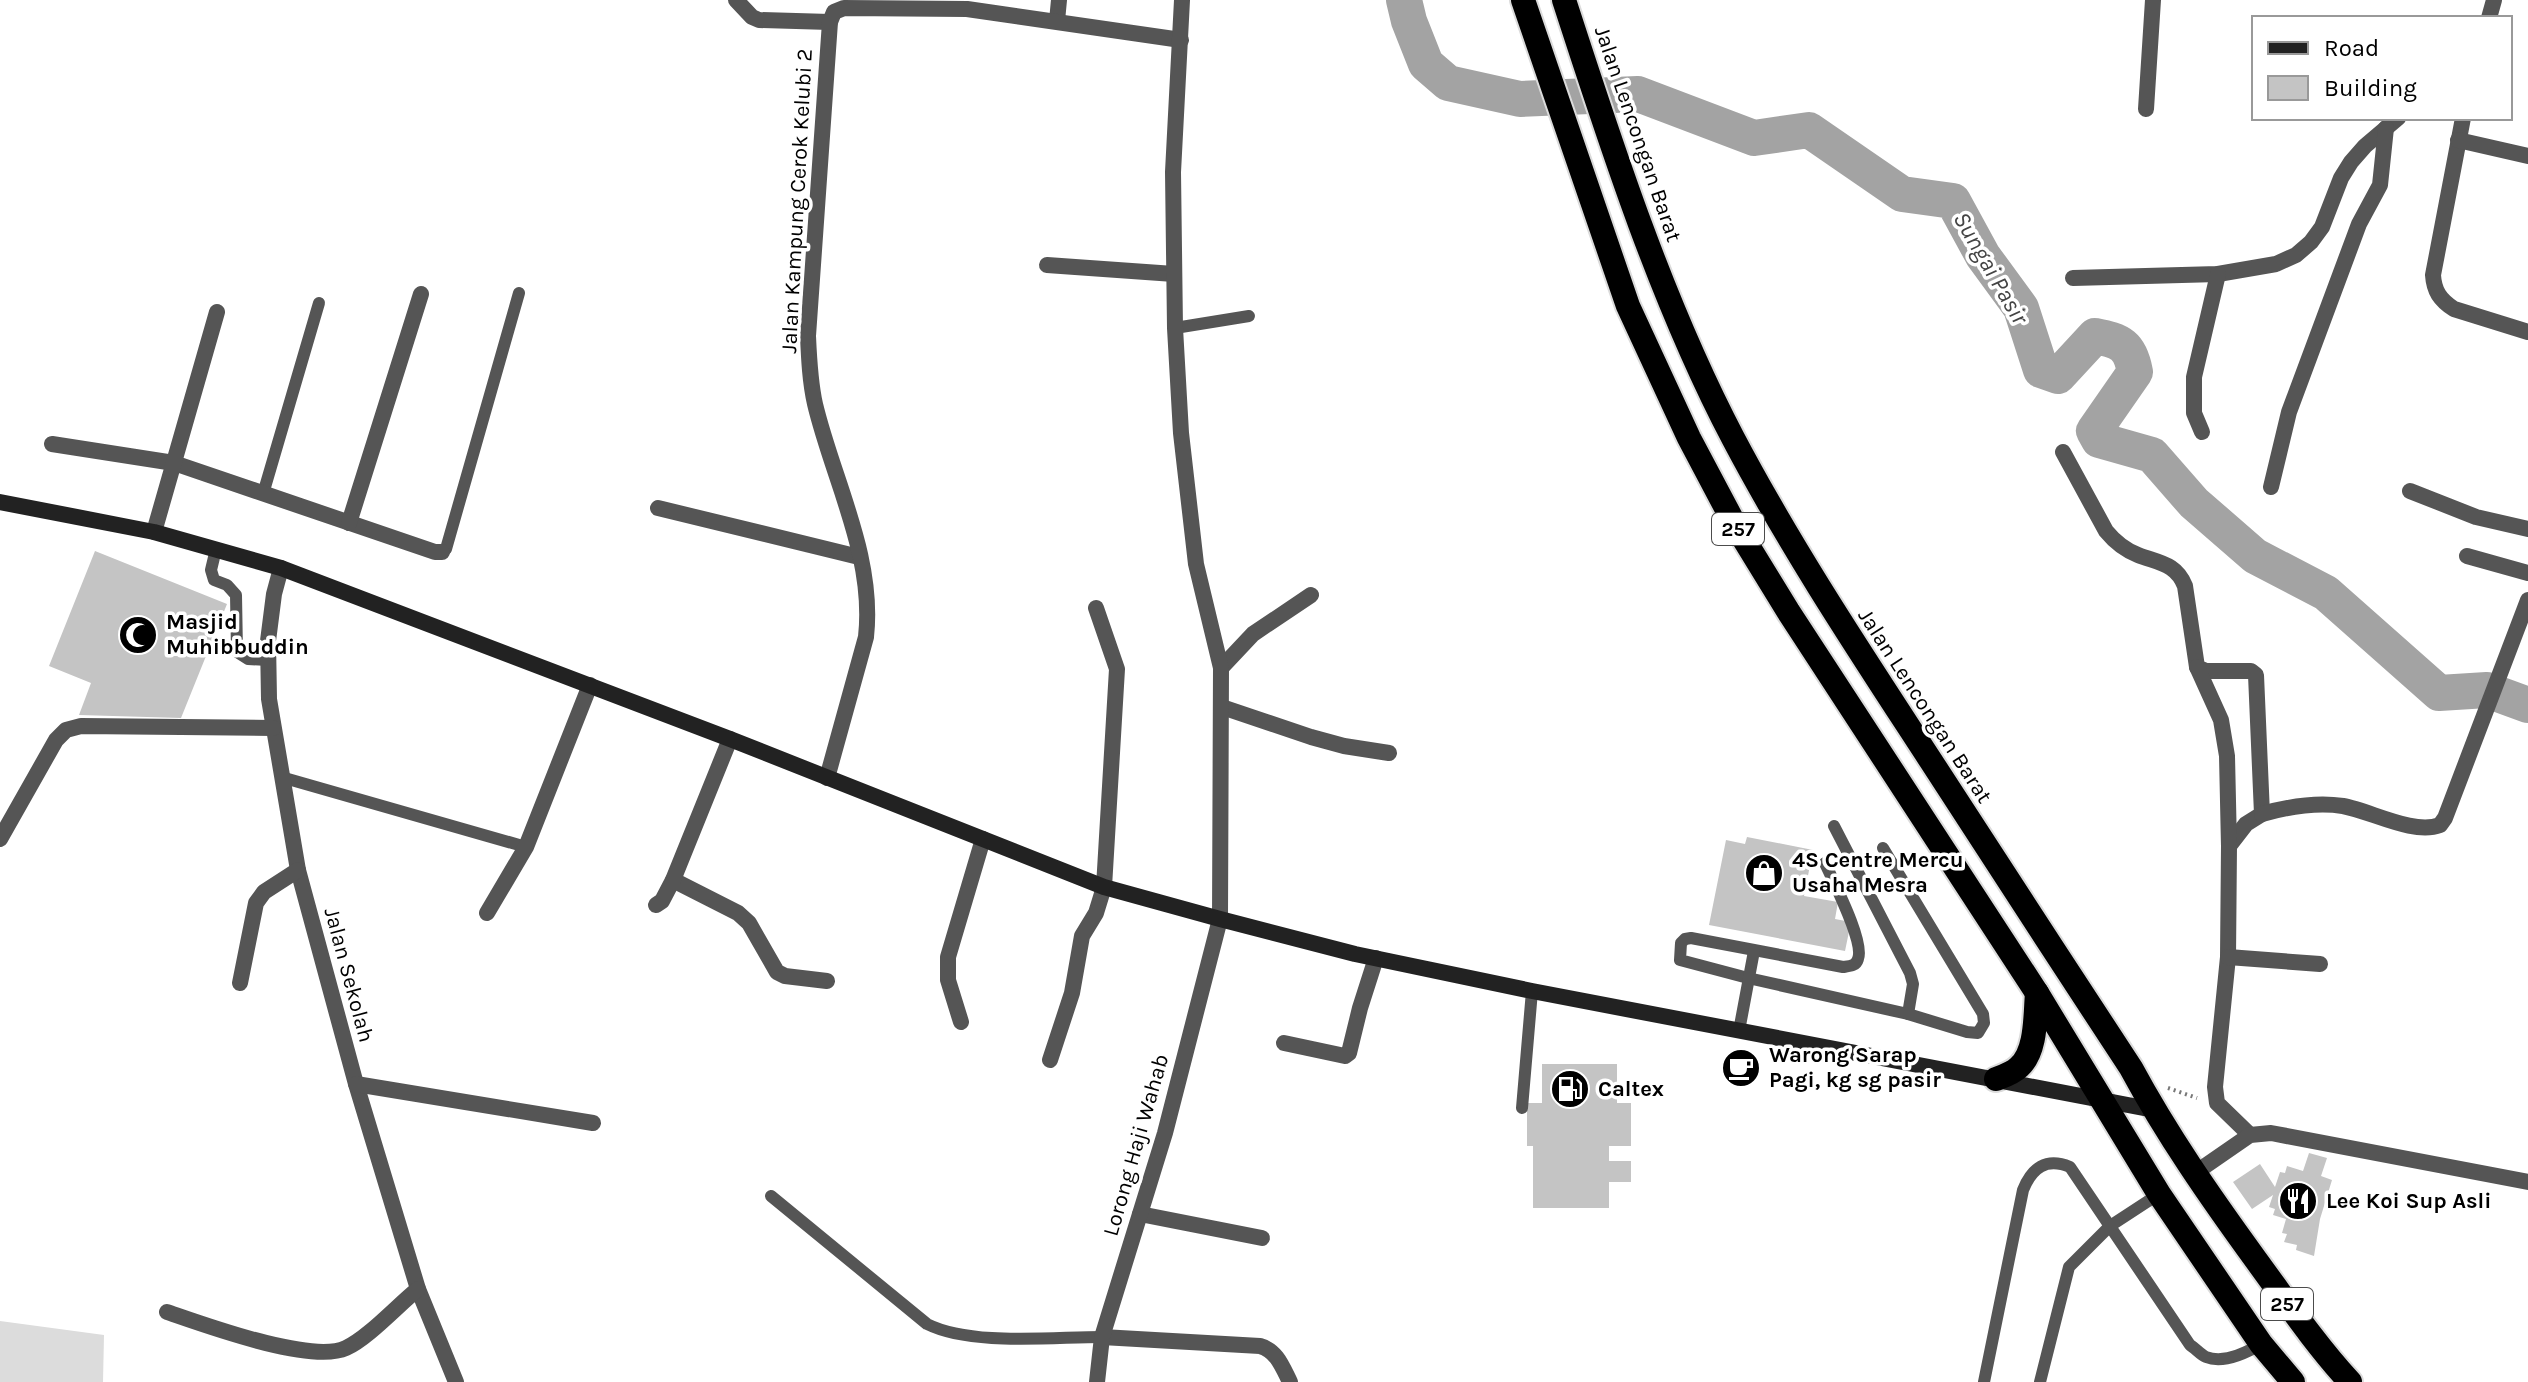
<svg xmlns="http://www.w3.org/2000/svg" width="2528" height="1382" viewBox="0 0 2528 1382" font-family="Karla,sans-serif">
<rect width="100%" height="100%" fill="#fff"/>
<path fill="#dcdcdc" d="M0,1321L104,1335L103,1382H0Z"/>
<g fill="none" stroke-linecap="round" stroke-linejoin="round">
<path stroke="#a3a3a3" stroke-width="36" d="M1404,0L1409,21L1426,64L1448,83L1520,99L1638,94L1754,138L1809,130L1902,194L1953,201L1983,256L2021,308L2041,370L2058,376L2095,336C2121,341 2130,345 2135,372L2094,431L2099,440L2152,455L2194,503L2255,556L2326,593L2439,693L2487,690L2528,705"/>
</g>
<g fill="#c4c4c4">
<path d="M95,551L227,604L181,718L79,715L91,683L49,666Z"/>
<path d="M1747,837L1813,850L1804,896L1838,902L1835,919L1851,922L1845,951L1709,925L1726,840L1745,844Z"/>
<path d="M1542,1064H1617V1103H1631V1146H1609V1161H1631V1182H1609V1208H1533V1146H1527V1103H1542Z"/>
<path d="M2309,1153L2327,1158L2321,1176L2332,1180L2320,1219L2314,1256L2296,1250L2297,1245L2284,1242L2287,1234L2282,1233L2286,1219L2273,1215L2275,1209L2269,1207L2273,1195L2252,1209L2233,1182L2260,1164L2275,1187L2280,1172L2285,1173L2287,1166L2303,1171Z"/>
</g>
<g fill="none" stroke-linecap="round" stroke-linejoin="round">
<g stroke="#dbdbdb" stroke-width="28">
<g id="highway">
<path d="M1523,0L1628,306L1689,438L1734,523L1788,611L2037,993L2159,1194L2261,1344L2293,1382"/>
<path d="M1564,0C1611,145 1662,303 1733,438C1792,550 1862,655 1931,761C1997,863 2064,966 2131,1068C2167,1135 2211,1198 2256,1260C2286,1301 2315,1344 2350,1382"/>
<path d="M1996,1079C2004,1076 2013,1073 2019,1067C2037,1051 2035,1015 2037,993"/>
</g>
</g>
<path stroke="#777" stroke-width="4" stroke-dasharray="2 4" stroke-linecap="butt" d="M2168,1088L2197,1098"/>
<g stroke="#555" stroke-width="12">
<path d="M1175,328L1249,316"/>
<path d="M263,494L319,303"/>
<path d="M216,549L211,570L214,580L227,585L236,595L237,652L248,659L268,660"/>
<path d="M442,552L446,549L519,293"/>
<path d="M281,777L526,847"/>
<path d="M1834,826L1910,973L1913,984L1908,1014"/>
<path d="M1825,863C1833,881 1865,942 1858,959C1856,966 1850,966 1843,967L1691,938L1685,939L1681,943L1680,960L1748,978L1908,1014L1967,1032L1978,1033L1984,1023L1983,1014L1883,848"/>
<path d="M1739,1031L1754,951"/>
<path d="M1522,1108L1532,991"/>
<path d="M771,1196L927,1324C971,1346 1051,1337 1102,1337"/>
<path d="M1984,1382L2023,1190C2032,1168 2046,1157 2070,1167L2190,1345C2195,1348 2201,1355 2206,1357C2224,1364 2246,1353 2261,1344"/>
<path d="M2040,1382L2069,1267L2110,1226L2159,1194"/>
</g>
<g stroke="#555" stroke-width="16">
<path d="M736,0L752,17L759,20L830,22"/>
<path d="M2489,18L2494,0"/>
<path d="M1057,21L1059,0"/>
<path d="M2146,109L2153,0"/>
<path d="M2463,118L2433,275C2434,291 2440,300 2454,309L2528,332"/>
<path d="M2458,140L2528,156"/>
<path d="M1047,265L1174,274"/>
<path d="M2073,278L2218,274L2276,264L2296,255L2311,242L2322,227L2341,178L2351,162L2365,146L2398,118"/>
<path d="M2202,432L2194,413V377L2218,274"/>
<path d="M52,444L174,463L435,552H442"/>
<path d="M2063,452L2106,531C2115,542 2125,550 2138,555C2158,563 2176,563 2185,586L2197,667L2206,671H2251L2256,675L2262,814L2246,824L2229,846"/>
<path d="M2271,487L2289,412L2359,224L2380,185L2386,128"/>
<path d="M2410,491L2476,517L2528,529"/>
<path d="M658,508L859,557"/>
<path d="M349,523L421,294"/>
<path d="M154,532L217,312"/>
<path d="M2467,556L2528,573"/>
<path d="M281,568L274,594L268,641L269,699L298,870L356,1084L418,1289L456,1382"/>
<path d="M2197,667L2221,720L2227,756L2229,846L2228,957L2215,1087L2217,1103L2250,1135"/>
<path d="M1221,668L1253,634L1311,595"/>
<path d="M1222,707L1311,737L1344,746L1389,753"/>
<path d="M827,778L866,637C875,556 833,480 815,404C810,382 809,359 808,336L830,22L834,12L844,8L967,9L1181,40"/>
<path d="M2262,814C2287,807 2316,802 2343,806C2371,811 2413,835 2440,825L2445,818L2528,600"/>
<path d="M0,839L56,740L66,730L81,726L273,728"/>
<path d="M673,880L738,913L749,923L777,972L785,976L827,981"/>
<path d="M656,905L662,901L673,880L730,739"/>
<path d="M487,913L526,847L590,685"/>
<path d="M2228,957L2320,964"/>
<path d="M240,983L256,903L264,892L298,870"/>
<path d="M961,1022L948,980V957L983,839"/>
<path d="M1284,1043L1345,1056L1349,1053L1360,1008L1376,958"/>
<path d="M1050,1060L1072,993L1082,936L1096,913L1104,887L1117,669L1096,608"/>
<path d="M356,1084L593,1123"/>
<path d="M2195,1173L2250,1135L2271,1133L2528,1182"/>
<path d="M1140,1214L1262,1238"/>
<path d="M167,1312C205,1325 311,1364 346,1348C368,1338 398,1305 418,1289"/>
<path d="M1102,1337L1260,1346C1277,1351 1282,1366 1290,1382"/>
<path d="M1097,1382L1102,1337L1165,1133L1220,919L1221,668L1196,564L1181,433L1175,328L1173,172L1182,0"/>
</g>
<path stroke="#222" stroke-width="16" d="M0,502L154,532L281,568L730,739L1104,887L1220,919L1355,954L1532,991L2154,1110"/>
<use href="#highway" stroke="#000" stroke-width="24"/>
</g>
<defs>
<g id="mosque-disc" transform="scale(2)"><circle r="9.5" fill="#000" stroke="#fff"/><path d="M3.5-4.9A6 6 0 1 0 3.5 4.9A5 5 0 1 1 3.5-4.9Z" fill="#fff"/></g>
<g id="shop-disc" transform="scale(2)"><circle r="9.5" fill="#000" stroke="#fff"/><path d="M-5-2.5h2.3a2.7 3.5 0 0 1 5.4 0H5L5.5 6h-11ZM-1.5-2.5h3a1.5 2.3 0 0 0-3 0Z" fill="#fff"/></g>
<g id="cafe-disc" transform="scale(2)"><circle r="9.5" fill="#000" stroke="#fff"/><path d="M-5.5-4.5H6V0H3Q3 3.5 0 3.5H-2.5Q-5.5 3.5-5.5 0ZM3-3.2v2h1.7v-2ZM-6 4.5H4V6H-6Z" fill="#fff"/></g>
<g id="fuel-disc" transform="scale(2)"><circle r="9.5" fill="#000" stroke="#fff"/><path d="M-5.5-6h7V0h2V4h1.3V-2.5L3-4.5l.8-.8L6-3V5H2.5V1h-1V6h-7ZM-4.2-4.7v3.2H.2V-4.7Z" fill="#fff"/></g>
<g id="restaurant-disc" transform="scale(2)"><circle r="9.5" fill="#000" stroke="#fff"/><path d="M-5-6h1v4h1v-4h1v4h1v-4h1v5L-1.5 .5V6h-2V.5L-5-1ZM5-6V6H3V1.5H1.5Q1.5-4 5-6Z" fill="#fff"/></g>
</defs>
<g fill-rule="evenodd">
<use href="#mosque-disc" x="138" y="635"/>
<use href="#shop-disc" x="1764" y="873"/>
<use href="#cafe-disc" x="1741" y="1068"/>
<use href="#fuel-disc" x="1570" y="1089"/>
<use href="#restaurant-disc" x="2298" y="1201"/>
</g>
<g text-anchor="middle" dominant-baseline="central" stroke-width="7" stroke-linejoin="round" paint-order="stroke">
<g fill="#fff" stroke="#4c4c4c" stroke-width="2">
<rect x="1712" y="513" width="52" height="32" rx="6"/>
<rect x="2261" y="1288" width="52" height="32" rx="6"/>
</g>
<g font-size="20" font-weight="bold" fill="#000">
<text x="1738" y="529">257</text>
<text x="2287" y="1304">257</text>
</g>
<g font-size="22" fill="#000" stroke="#fff">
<text transform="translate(1638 134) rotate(71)">Jalan Lencongan Barat</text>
<text transform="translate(797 201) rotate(-87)">Jalan Kampung Cerok Kelubi 2</text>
<text transform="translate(1925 706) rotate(57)">Jalan Lencongan Barat</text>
<text transform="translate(349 975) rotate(75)">Jalan Sekolah</text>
<text transform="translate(1136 1145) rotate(-74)">Lorong Haji Wahab</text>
</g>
<g font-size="22" font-weight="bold" fill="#000" stroke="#fff" text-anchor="start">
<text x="166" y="622">Masjid<tspan x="166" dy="25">Muhibbuddin</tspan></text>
<text x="1792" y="860">4S Centre Mercu<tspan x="1792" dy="25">Usaha Mesra</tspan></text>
<text x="1769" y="1055">Warong Sarap<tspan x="1769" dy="25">Pagi, kg sg pasir</tspan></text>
<text x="1598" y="1089">Caltex</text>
<text x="2326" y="1201">Lee Koi Sup Asli</text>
</g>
<g font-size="24" font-style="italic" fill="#444" stroke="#fff">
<text transform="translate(1991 268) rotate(60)">Sungai Pasir</text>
</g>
</g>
<rect x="2252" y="16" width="260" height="104" fill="#ffffff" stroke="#999999" stroke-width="2"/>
<rect x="2268" y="42" width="40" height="12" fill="#222222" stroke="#999999" stroke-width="2"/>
<text x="2324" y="56" font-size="24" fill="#000000">Road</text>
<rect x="2268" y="76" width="40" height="24" fill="#c4c4c4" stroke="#999999" stroke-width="2"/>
<text x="2324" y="96" font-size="24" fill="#000000">Building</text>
</svg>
